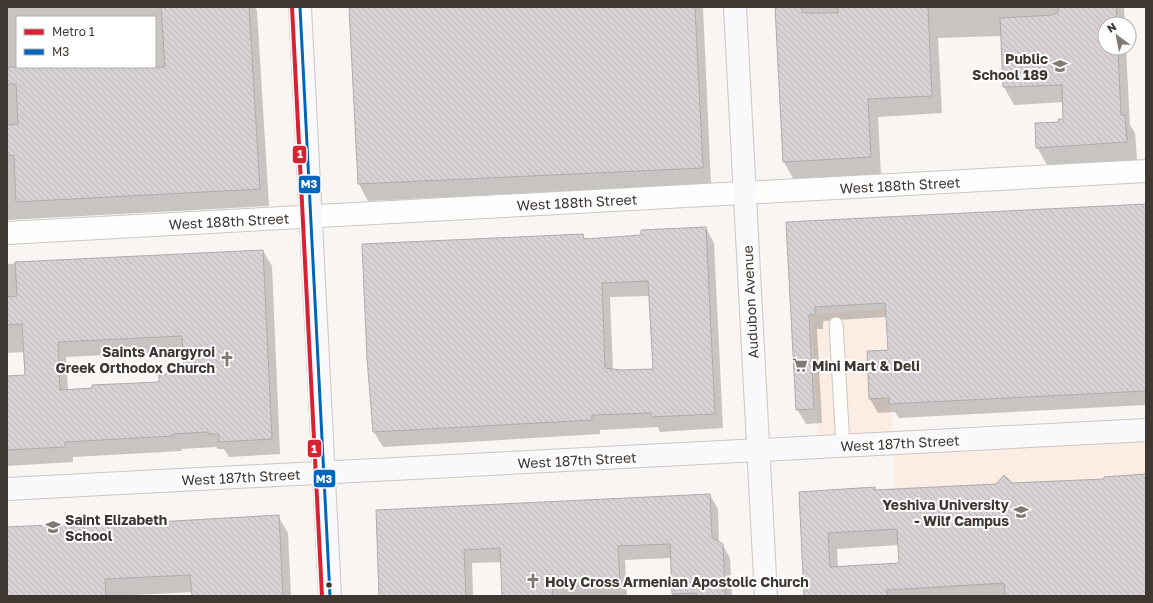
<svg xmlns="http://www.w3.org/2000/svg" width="1153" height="603" viewBox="0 0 1153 603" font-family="'Golos Text',sans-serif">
<defs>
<pattern id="building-back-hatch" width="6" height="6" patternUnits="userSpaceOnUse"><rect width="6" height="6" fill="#d8d2d4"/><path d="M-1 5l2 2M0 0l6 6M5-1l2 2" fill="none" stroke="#bab5b6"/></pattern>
</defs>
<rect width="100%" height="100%" fill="#f9f5f2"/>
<path fill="#fbede3" d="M884,309L893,443L1146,430V596L1072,581L899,591L893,443L819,447L811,314Z"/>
<g fill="#0003" fill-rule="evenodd">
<path d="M7,7H255L257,11L269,206L7,220ZM17,17H155V67H17Z"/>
<path d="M350,7H703L711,184L368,201L359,184Z"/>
<path d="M776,7H1124L1125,24H1105V48H1126L1130,125L1135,133L1137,160L1047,165L1037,147L1060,123L1065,120L1064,102L1014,105L1004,87L1001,36L938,38L942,113L878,117L881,175L794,180L784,162Z"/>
<path d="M1146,205V405L899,418L895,412L878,413L870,399L889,351L887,317L823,321V329H817L822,423L806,424L797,409L787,223ZM894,396V398L876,399V397Z"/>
<path d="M706,228L714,243L723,428L660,432L658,427L600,430V434L383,447L374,432L368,358L583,235L586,240L642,236ZM650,296L654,370H613L610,297Z"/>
<path d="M263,251L272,266L280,454L229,457L224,449H218L216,447L181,449L182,451L73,457V462L7,466V377L26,376L24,352L7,353V264ZM184,351L185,374L160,383L68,390L66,357Z"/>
<path d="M1146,475V596H805L800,493L875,488L876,491L1106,480ZM899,545L900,564L838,568L837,549Z"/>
<path d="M710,495L718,509L719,543L722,544L730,558L732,596H673L672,558L625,560L627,596H503L502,562L472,563L473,596H380L377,511Z"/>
<path d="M278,516L288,533L291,596H193V592L114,596H7V528L69,525L71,528Z"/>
</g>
<g fill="url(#building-back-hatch)" stroke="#afabac" fill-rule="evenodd">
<path d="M161,7H249L260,189L16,202L14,155H7V125L18,124L16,84H7V67H165Z"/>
<path d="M349,7H695L703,168L358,184Z"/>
<path d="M775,7H802V13H838V7H928L932,96L868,99L871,157L783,162Z"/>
<path d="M1058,7H1116L1117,24H1105V48H1118L1121,115H1125L1127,142L1036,148L1035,123L1059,122L1058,119H1063L1062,85L1003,87L1000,18L1053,15V14H1058Z"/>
<path d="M1146,204V391L889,404V398L869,399L867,351L888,350L885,303L815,307V314L809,315L814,409L796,410L786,222Z"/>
<path d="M706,227L715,414L651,417V413L592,415V420L373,432L367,358L362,244L583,234L584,239L600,238L641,235V230ZM648,281L653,369L621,370L605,368L602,283Z"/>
<path d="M263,250L272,439L219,442V434H208V432L173,434V436L65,442V447L7,450V376L25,375L22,324L7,325V297L17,296L15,262ZM182,336L184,373L159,374V382L92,385V388L60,390L58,342Z"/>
<path d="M1146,474V596H1005L1004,583L887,590V596H804L799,492L875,487V490L996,484L1004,475L1012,483L1104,479V477ZM897,529L899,563L830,567L828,533Z"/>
<path d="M710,494L712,537L723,544L725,596H697V593L672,594L670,544L618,546L620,584L552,587L553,596H502L500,548L464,550L466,596H379L376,510Z"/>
<path d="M279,515L283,596H192L190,575L105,579L106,596H7V527L70,524V527Z"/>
</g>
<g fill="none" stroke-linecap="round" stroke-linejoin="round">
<g stroke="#ccc7c3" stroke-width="15">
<path id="lane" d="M836,324L843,446"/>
</g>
<g stroke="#ccc7c3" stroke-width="24">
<path id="street" d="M7,233L1146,171"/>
</g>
<g stroke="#ccc7c3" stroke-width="24">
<g id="secondary">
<path d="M300,7L330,596"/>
<path d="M735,7L766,596"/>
<path d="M7,489L1146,430"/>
</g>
</g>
<use href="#lane" stroke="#fefefd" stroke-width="13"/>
<use href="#street" stroke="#fefefd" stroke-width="22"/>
<use href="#secondary" stroke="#f9f8fa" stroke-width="22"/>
<g stroke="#fff" stroke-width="6">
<path id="bus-1" d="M300,7L330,596"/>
</g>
<use href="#bus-1" stroke="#0065bd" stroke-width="3"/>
<g stroke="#fff" stroke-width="7">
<path id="metro-1" d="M292,7L322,596"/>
</g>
<use href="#metro-1" stroke="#d82233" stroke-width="4"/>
</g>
<defs>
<g id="school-bare" transform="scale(1.2)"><path d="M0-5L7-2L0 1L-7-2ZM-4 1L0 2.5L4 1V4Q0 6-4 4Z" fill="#807a75" stroke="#fff" stroke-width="2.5" paint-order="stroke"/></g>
<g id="church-bare" transform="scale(1.2)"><path d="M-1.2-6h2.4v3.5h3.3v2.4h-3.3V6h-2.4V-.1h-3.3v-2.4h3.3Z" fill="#807a75" stroke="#fff" stroke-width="2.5" paint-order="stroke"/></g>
<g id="supermarket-bare" transform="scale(1.2)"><path d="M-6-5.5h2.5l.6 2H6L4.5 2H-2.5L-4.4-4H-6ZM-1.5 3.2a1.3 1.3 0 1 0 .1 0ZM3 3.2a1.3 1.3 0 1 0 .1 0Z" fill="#807a75" stroke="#fff" stroke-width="2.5" paint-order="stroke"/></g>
<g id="university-bare" transform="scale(1.2)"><path d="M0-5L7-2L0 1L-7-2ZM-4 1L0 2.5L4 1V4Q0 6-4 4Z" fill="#807a75" stroke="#fff" stroke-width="2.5" paint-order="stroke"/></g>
</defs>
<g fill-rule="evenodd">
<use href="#school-bare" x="1060" y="66"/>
<use href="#church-bare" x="227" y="359"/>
<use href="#supermarket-bare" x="800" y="365"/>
<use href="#university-bare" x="1021" y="512"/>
<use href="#school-bare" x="53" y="527"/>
<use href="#church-bare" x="533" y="581"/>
</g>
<circle fill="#3f3732" stroke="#fff" stroke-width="1.5" cx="329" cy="585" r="3.5"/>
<g text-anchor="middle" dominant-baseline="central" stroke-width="4" stroke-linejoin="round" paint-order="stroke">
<g font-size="14" font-weight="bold" fill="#3f3732" stroke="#fff" text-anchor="end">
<text x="1048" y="58">Public<tspan x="1048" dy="16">School 189</tspan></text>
<text x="215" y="351">Saints Anargyroi<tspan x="215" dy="16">Greek Orthodox Church</tspan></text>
<text x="812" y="365" text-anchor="start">Mini Mart &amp; Deli</text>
<text x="1009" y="504">Yeshiva University<tspan x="1009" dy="16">- Wilf Campus</tspan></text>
<text x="65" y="519" text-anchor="start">Saint Elizabeth<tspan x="65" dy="16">School</tspan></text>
<text x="545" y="581" text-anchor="start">Holy Cross Armenian Apostolic Church</text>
</g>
<g font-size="14" fill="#3f3732" stroke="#fff">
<text transform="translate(900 185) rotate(-3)">West 188th Street</text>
<text transform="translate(577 202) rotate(-3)">West 188th Street</text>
<text transform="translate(229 221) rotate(-3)">West 188th Street</text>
<text transform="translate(750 302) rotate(-93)">Audubon Avenue</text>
<text transform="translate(900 443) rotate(-3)">West 187th Street</text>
<text transform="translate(577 460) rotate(-3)">West 187th Street</text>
<text transform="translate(241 477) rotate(-3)">West 187th Street</text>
</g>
</g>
<g stroke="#fff" stroke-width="1.5">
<rect x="292" y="145" width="15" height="19" rx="4" fill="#d82233"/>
<rect x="298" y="175" width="23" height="19" rx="4" fill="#0065bd"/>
<rect x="307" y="439" width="15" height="19" rx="4" fill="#d82233"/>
<rect x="313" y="469" width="23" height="19" rx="4" fill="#0065bd"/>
</g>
<g font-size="11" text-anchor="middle" font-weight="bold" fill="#fff">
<text x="300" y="158">1</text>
<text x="309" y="188">M3</text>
<text x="314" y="453">1</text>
<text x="324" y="483">M3</text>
</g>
<rect width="1153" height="603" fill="none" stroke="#3f3732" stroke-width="16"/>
<rect x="16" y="16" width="140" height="52" fill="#ffffff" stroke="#b2afad"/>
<rect x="24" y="29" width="20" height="6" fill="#d82233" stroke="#b2afad"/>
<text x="52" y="36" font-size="12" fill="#3f3732">Metro 1</text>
<rect x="24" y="49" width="20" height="6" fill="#0065bd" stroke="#b2afad"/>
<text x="52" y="56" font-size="12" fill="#3f3732">M3</text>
<g transform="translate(1117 36) rotate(328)"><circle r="19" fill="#ffffff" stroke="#b2afad"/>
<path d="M0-3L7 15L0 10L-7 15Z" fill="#807a75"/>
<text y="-6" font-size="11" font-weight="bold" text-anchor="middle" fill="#3f3732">N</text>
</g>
</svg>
